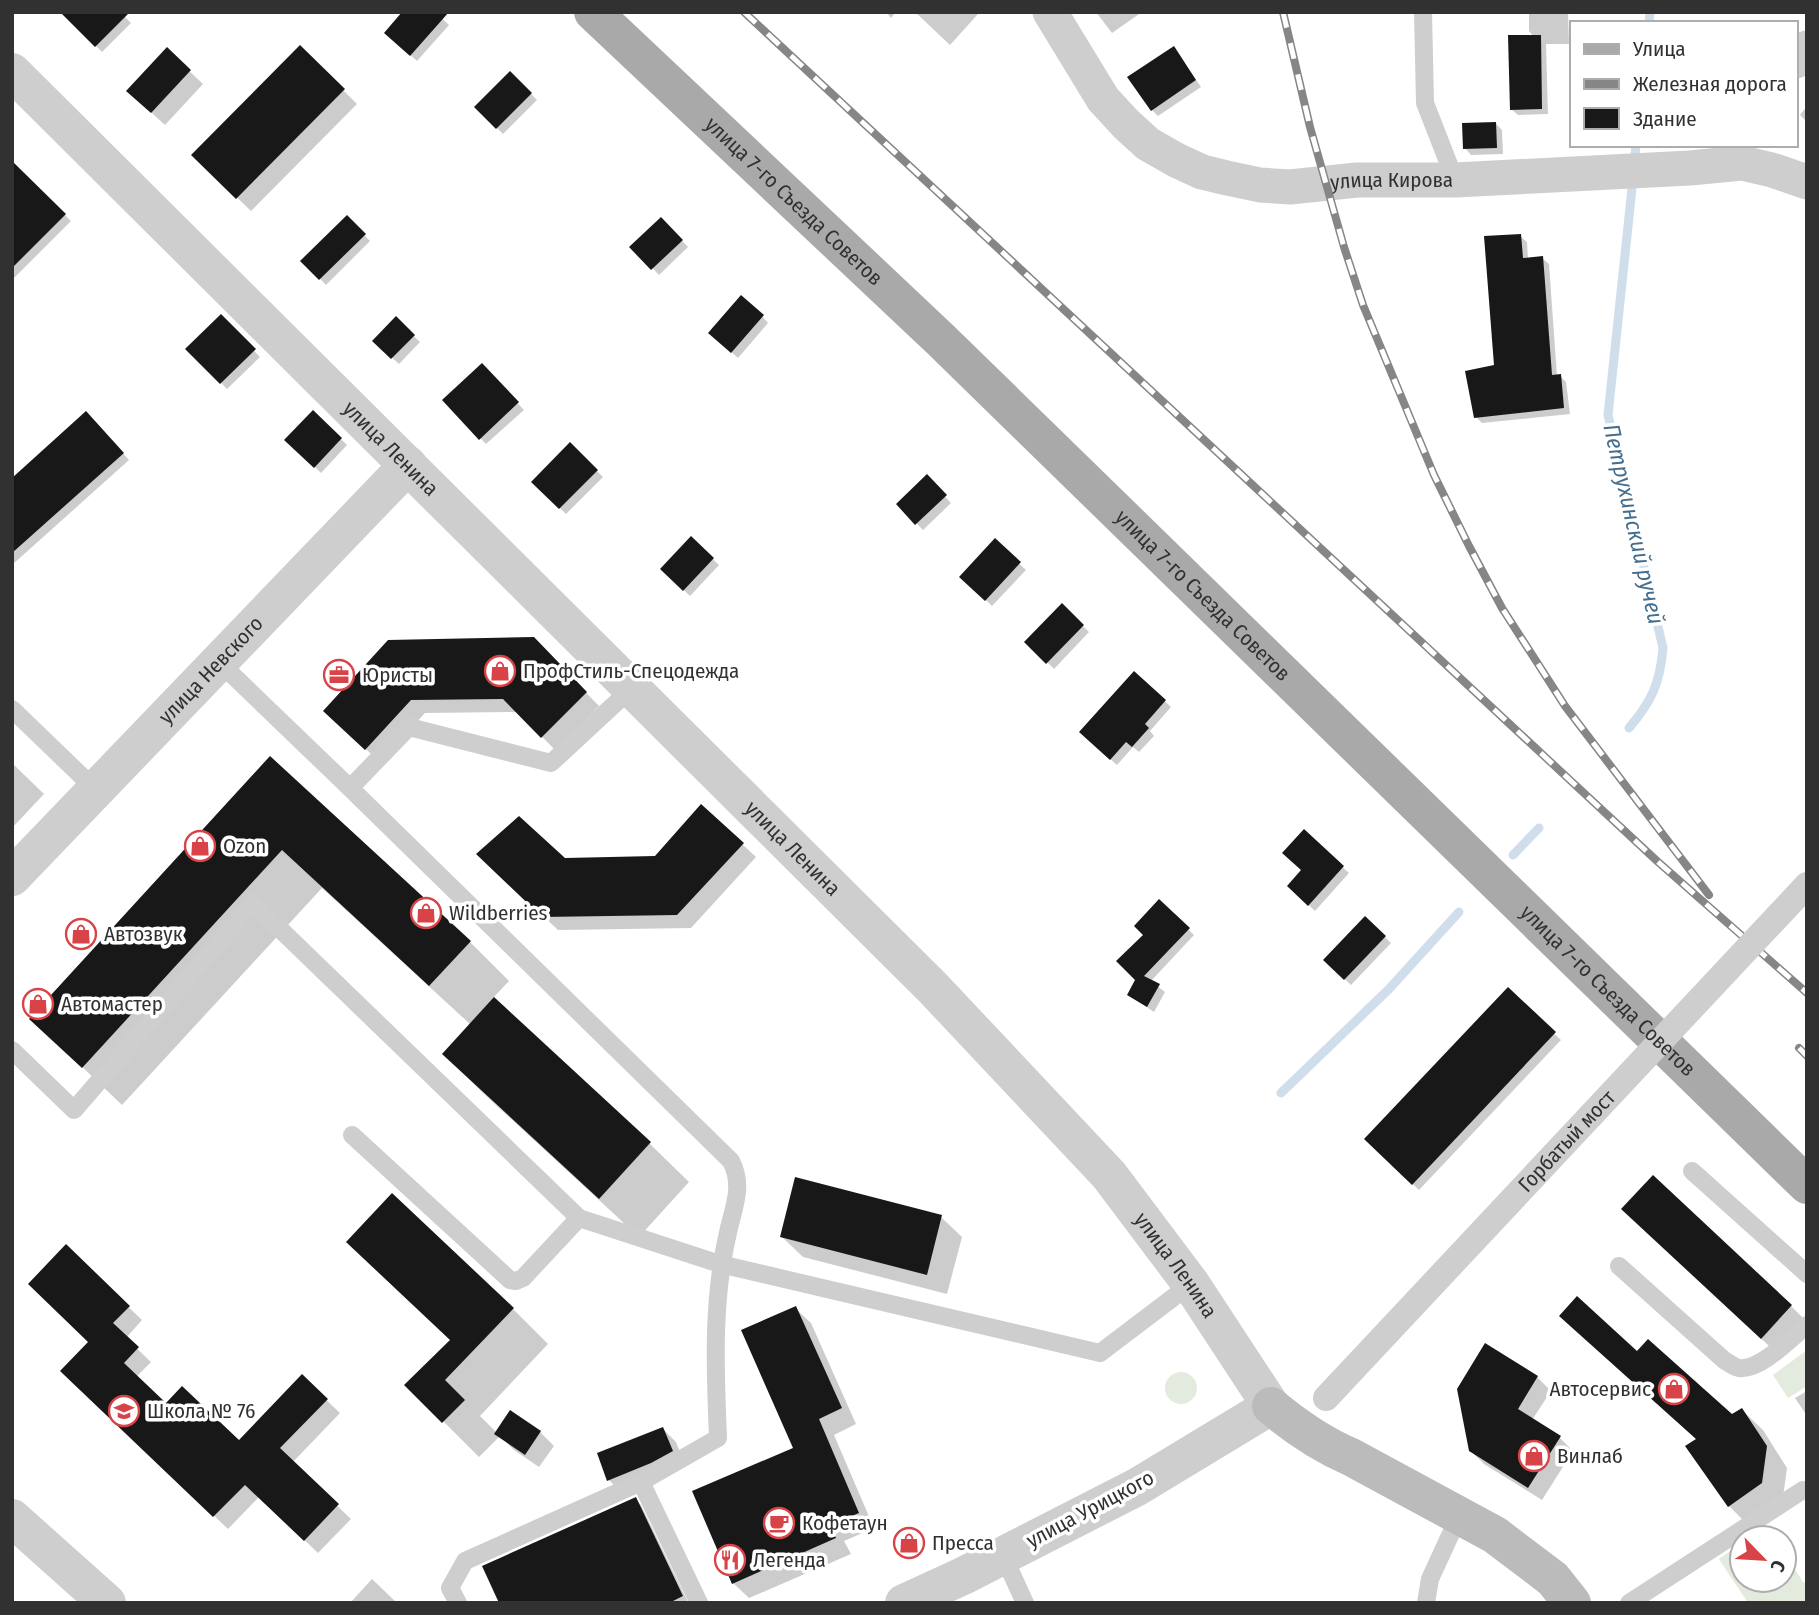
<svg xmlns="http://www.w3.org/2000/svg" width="1819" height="1615" font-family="'Fira Sans Condensed',sans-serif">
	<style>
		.green { fill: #e3eade }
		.shadow { fill: #0003 }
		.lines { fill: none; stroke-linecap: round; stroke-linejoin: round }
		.stream { stroke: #cfdeea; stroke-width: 9 }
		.building { fill: #181818 }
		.service { stroke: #cecece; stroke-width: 18 }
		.minor { stroke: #cecece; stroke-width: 35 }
		.tertiary { stroke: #cecece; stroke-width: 38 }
		.secondary { stroke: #bbb; stroke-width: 38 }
		.primary { stroke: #a9a9a9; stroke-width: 38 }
		.rail-casing { stroke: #868686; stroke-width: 8 }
		.rail { stroke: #fff; stroke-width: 5; stroke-dasharray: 16; stroke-linecap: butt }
		.pedestrian-bridge { stroke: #cecece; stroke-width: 26 }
		.labels { text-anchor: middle; stroke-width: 7; stroke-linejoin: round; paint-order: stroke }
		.street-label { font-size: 21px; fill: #313131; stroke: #fff }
		.poi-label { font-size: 21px; fill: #313131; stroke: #fff; text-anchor: start }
		.water-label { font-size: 23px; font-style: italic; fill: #446e8e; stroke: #fff }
	</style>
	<rect width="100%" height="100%" fill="#fff"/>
	<g class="green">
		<polygon points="1807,1350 1807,1386 1788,1398 1773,1375"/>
		<circle cx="1181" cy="1388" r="16"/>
		<polygon points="1742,1543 1742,1580 1784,1580 1784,1552 1803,1582 1807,1584 1807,1603 1748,1603 1719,1559"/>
	</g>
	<g class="shadow">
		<polygon points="120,12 131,23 102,52 71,21"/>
		<polygon points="435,12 449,25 417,61 393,39"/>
		<polygon points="886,12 896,12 891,18"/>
		<polygon points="915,12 977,12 978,14 950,45"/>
		<polygon points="1096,12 1142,12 1112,33"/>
		<polygon points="1529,12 1568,12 1569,44 1546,44 1548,114 1518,115 1511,109 1534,37 1529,31"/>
		<polygon points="300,47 357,104 251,211 193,155"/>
		<polygon points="1174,48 1201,87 1158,116 1152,110"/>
		<polygon points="167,50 203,84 165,125 142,104"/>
		<polygon points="510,73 537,100 503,134 476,107"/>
		<polygon points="1807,106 1807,122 1800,115"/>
		<polygon points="1496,124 1502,130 1503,154 1471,155 1465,148"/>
		<polygon points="12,164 71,221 12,280"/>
		<polygon points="347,218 370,241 326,285 303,261"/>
		<polygon points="661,219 688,247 659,275 632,247"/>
		<polygon points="1520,236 1527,242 1528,259 1542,258 1549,264 1557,376 1560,376 1566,382 1570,414 1482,423 1476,417 1496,366"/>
		<polygon points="762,316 768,323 738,358 717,339"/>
		<polygon points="221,317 260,357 227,389 188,349"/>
		<polygon points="396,319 420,342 399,364 374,341"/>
		<polygon points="482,365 524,410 486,444 445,400"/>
		<polygon points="313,412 347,445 321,473 287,440"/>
		<polygon points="93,420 129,460 12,565 12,481"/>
		<polygon points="570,445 603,477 566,514 533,482"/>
		<polygon points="927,477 951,503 923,530 898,504"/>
		<polygon points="691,539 719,565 690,596 662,569"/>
		<polygon points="995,541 1026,570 992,606 962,577"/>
		<polygon points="1062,606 1089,632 1054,669 1027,642"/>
		<polygon points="533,638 599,706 555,750 518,712 425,713 380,762 338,724"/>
		<polygon points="1134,673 1171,707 1150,731 1154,736 1139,752 1133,747 1117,765 1087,738"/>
		<polygon points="270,758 470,942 509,981 492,999 650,1144 689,1182 639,1237 483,1093 444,1054 471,1025 322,888 122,1105 31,1018"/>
		<polygon points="12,763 44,794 12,828"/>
		<polygon points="1304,832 1349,873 1315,911 1289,886 1303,871"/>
		<polygon points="742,844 756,857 691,928 558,930 492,868 564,860 656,858"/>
		<polygon points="1160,902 1194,935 1151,981 1165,992 1154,1012 1129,995 1137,980 1145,935"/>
		<polygon points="1365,918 1391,943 1351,985 1325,960"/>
		<polygon points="1508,990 1561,1040 1419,1190 1367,1139"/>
		<polygon points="941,1217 962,1237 947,1294 803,1257 782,1237"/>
		<polygon points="1644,1229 1791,1306 1807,1322 1782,1358"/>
		<polygon points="66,1247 142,1320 126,1338 151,1362 136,1377 166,1406 239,1443 302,1377 340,1413 292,1463 351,1519 318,1553 259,1497 228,1529 76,1385 91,1342"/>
		<polygon points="795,1308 811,1323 856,1424 834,1435 874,1528 844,1541 851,1554 749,1598 733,1583 795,1449"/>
		<polygon points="513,1309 548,1344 480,1416 500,1436 479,1457 407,1385"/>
		<polygon points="1486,1346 1537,1377 1551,1391 1532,1420 1560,1438 1573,1451 1542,1500 1484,1464 1470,1450"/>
		<polygon points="1637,1353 1732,1416 1742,1410 1763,1430 1787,1468 1782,1504 1749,1526 1729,1506 1697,1440"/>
		<polygon points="1807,1391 1807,1416 1795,1398"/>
		<polygon points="511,1412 540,1432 554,1446 539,1467 514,1450 500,1436"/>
		<polygon points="663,1429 676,1442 685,1465 622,1493 609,1480"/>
		<polygon points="635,1499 641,1505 688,1602 501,1603"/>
		<polygon points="372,1579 397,1603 350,1603"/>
	</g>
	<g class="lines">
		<g class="stream">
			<polyline points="1649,23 1650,12"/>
			<polyline points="1634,165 1636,145"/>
			<path d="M1629,728C1652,701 1660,683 1663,648L1608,415L1633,179"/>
			<polyline points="1513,855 1539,828"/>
			<polyline points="1281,1093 1389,989 1459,912"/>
		</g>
	</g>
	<g class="building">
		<polygon points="60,12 130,12 95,47"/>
		<polygon points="402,12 449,12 410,56 384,33"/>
		<polygon points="1508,35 1541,35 1542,109 1510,110"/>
		<polygon points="300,45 345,89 236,199 191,155"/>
		<polygon points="1174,46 1196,80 1151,111 1127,77"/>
		<polygon points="167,47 191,70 151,113 126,91"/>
		<polygon points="510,71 532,93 496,129 474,107"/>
		<polygon points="1496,122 1497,148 1463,149 1462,123"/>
		<polygon points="12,161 66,214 12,268"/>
		<polygon points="347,215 366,234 319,280 300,261"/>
		<polygon points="661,217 683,240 651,270 629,247"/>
		<polygon points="1521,234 1523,258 1543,256 1552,375 1561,374 1564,408 1474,418 1465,371 1494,365 1484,236"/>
		<polygon points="741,295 764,315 731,353 708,333"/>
		<polygon points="221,314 256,349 220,384 185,349"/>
		<polygon points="396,316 415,335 391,359 372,341"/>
		<polygon points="482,363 519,402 479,440 442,400"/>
		<polygon points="313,410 342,438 314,468 284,440"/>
		<polygon points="86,411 124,453 12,553 12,478"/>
		<polygon points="570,442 598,470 559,509 531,482"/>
		<polygon points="927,474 947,495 915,525 896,504"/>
		<polygon points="691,536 714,558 683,591 660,569"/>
		<polygon points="995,538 1021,562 985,601 959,577"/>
		<polygon points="1062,603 1084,625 1046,664 1024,642"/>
		<polygon points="534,637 587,692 541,738 503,699 411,700 365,750 323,711 388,640"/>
		<polygon points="1134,671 1166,700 1145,724 1149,728 1132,747 1126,742 1110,760 1079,732"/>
		<polygon points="270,756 471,941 429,986 282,850 82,1068 29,1019"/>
		<polygon points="701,804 744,843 677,915 542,917 476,854 519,816 565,858 655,856"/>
		<polygon points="1304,829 1344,866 1308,906 1287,886 1301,870 1282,853"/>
		<polygon points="1159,899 1190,928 1144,976 1160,984 1147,1007 1127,995 1135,980 1116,961 1143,935 1134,926"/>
		<polygon points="1365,916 1386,936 1344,980 1323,960"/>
		<polygon points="1508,987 1556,1032 1412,1185 1364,1139"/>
		<polygon points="494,997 651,1142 599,1199 442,1054"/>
		<polygon points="1653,1175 1792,1305 1761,1339 1621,1209"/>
		<polygon points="795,1177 942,1215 927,1275 780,1237"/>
		<polygon points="392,1193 514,1308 445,1380 465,1400 442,1423 404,1385 450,1340 346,1242"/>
		<polygon points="66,1244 130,1306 113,1323 139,1347 124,1363 166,1403 182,1386 239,1440 302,1374 328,1399 280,1448 339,1504 304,1541 245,1485 213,1517 60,1371 88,1342 28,1284"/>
		<polygon points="1577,1296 1637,1351 1648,1339 1732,1414 1742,1408 1767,1446 1762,1483 1728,1507 1685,1446 1696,1439 1559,1316"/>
		<polygon points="796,1306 842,1408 819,1419 859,1513 830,1525 836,1538 732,1584 692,1491 793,1448 741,1330"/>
		<polygon points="1485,1343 1538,1376 1518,1409 1561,1436 1528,1488 1469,1451 1457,1389"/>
		<polygon points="510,1410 541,1431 525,1455 494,1434"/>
		<polygon points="663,1427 673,1451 651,1463 607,1481 597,1453"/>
		<polygon points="636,1497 683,1596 669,1603 499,1603 482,1566"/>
	</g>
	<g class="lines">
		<g class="service">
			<polyline points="1423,12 1425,103 1455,180"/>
			<polyline points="218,661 350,788 409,727 551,763 632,688"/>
			<polyline points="12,709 96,790"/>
			<path d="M350,788L731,1161C743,1184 735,1204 729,1228C712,1298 715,1367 718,1438L641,1482L465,1561L450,1588L458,1603"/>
			<polyline points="12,1050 74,1110 253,903 579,1218 720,1264 1100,1353 1191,1284"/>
			<polyline points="352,1135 510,1280 516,1281 523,1278 579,1218"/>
			<polyline points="1692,1171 1807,1274"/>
			<path d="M1619,1266L1724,1360C1729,1363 1734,1367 1739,1368C1760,1371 1791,1338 1807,1325"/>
			<polyline points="641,1482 699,1603"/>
			<polyline points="1003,1555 1025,1603"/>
			<polyline points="1426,1603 1430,1579 1459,1516"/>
			<polyline points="1629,1603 1803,1490"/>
		</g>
		<g class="minor">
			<path id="s1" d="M1050,12L1103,99L1126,124L1148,144L1176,160L1202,172L1227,178L1260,185L1290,187L1357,180H1455L1690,168L1742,163L1772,170L1807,182"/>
			<polyline points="1796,61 1807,48"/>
		</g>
		<g class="tertiary">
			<path id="s2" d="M12,72L933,988L1109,1175L1191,1284L1271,1406L1137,1487L963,1576L904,1603"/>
			<path id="s3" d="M12,877L408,465"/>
			<polyline points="12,1518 107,1603"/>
		</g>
		<path class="secondary" d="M1271,1406C1296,1427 1321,1444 1351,1457L1495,1535L1553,1579L1572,1603"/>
		<path class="primary" id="s4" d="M593,12L941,340L1807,1185"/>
		<g class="rail-casing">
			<g id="rail">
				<polyline points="744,12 1657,861 1807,993"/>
				<polyline points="1283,12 1310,127 1344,247 1363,305 1434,475 1469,546 1502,608 1565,706 1709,895"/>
				<polyline points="1799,1048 1807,1056"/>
			</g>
		</g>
		<use href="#rail" class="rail"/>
		<path class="pedestrian-bridge" id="s5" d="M1326,1398L1807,885"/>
	</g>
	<defs>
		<g id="shop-ring" transform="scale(1.575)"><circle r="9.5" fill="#fff" stroke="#d84347" stroke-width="1.5"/><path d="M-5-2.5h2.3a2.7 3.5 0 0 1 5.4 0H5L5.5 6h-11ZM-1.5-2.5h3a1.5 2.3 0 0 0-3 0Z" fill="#d84347"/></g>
		<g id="office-ring" transform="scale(1.575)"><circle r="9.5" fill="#fff" stroke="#d84347" stroke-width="1.5"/><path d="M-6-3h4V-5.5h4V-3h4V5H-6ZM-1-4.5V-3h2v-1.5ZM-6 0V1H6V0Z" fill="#d84347"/></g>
		<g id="school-ring" transform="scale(1.575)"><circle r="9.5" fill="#fff" stroke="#d84347" stroke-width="1.5"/><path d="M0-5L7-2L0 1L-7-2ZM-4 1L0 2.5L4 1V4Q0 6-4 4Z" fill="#d84347"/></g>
		<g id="cafe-ring" transform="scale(1.575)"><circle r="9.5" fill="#fff" stroke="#d84347" stroke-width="1.5"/><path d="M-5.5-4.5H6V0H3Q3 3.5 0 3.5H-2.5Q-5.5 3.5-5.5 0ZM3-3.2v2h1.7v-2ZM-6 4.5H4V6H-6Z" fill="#d84347"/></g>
		<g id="restaurant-ring" transform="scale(1.575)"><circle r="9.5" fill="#fff" stroke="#d84347" stroke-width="1.5"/><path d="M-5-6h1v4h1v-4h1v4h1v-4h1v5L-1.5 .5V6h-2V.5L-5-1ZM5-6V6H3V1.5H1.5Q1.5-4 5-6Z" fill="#d84347"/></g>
	</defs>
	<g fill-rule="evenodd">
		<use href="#shop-ring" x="500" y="671"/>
		<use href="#office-ring" x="339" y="675"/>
		<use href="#shop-ring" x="200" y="846"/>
		<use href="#shop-ring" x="426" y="913"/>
		<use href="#shop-ring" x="81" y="934"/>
		<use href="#shop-ring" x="38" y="1004"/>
		<use href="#shop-ring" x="1674" y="1389"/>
		<use href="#school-ring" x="124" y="1411"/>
		<use href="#shop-ring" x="1534" y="1456"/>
		<use href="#cafe-ring" x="779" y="1523"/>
		<use href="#shop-ring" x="909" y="1543"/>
		<use href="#restaurant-ring" x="730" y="1560"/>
	</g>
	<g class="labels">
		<g class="street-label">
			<text dy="7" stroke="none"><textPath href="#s1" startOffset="418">улица Кирова</textPath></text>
			<text dy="7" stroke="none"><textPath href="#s4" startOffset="276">улица 7-го Съезда Советов</textPath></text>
			<text dy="7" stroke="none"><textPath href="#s2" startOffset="534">улица Ленина</textPath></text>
			<text dy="7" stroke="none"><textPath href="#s4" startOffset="844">улица 7-го Съезда Советов</textPath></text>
			<text dy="7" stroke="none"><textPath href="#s3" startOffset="287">улица Невского</textPath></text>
			<text dy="7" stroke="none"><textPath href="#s2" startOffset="1101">улица Ленина</textPath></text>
			<text dy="7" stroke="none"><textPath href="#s4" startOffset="1410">улица 7-го Съезда Советов</textPath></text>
			<text dy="7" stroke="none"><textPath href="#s5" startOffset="352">Горбатый мост</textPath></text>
			<text dy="7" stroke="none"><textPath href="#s2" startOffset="1668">улица Ленина</textPath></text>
			<text transform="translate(1090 1509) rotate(-28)" y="7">улица Урицкого</text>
		</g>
		<g class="poi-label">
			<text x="523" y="678">ПрофСтиль-Спецодежда</text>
			<text x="362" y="682">Юристы</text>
			<text x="223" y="853">Ozon</text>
			<text x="449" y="920">Wildberries</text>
			<text x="104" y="941">Автозвук</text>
			<text x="61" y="1011">Автомастер</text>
			<text x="1651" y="1396" text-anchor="end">Автоcервис</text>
			<text x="147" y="1418">Школа № 76</text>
			<text x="1557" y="1463">Винлаб</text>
			<text x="802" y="1530">Кофетаун</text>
			<text x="932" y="1550">Пресса</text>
			<text x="753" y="1567">Легенда</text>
		</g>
		<g class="water-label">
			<text transform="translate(1634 524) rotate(77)" y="8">Петрухинский ручей</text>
		</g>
	</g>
	<rect width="1819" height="1615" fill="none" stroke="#313131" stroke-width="28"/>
	<rect x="1570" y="21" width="228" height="126" fill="#ffffff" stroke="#adadad" stroke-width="2"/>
	<rect x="1584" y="44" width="35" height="10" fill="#a9a9a9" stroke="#adadad" stroke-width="2"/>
	<text x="1633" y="56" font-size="21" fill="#313131">Улица</text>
	<rect x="1584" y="79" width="35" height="10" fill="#868686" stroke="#adadad" stroke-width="2"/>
	<text x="1633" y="91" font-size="21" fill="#313131">Железная дорога</text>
	<rect x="1584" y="108" width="35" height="21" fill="#181818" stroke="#adadad" stroke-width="2"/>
	<text x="1633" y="126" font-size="21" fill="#313131">Здание</text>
	<g transform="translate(1763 1559) rotate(115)"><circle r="33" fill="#ffffff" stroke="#adadad" stroke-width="2"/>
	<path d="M0-5L12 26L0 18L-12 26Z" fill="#d84347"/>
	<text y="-10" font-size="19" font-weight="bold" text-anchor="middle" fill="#313131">С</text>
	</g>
</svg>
